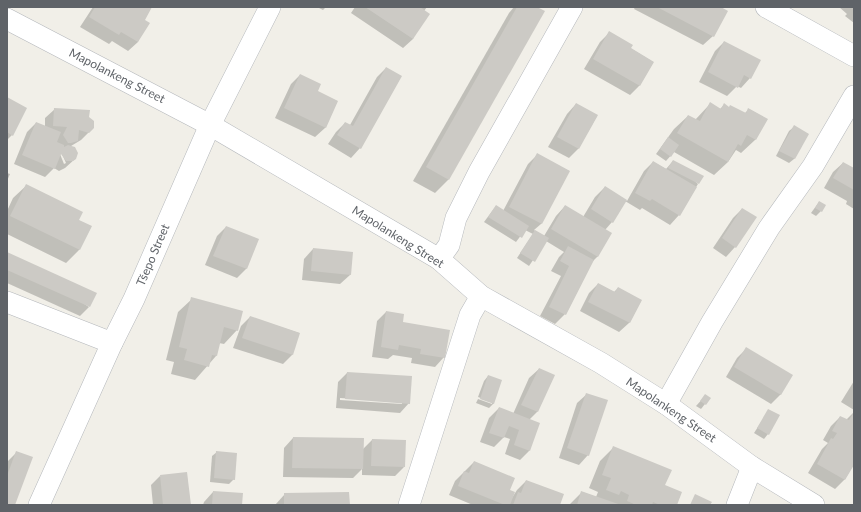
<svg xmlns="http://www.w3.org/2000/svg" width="861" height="512" font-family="Lato,sans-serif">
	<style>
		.shadow { fill: #0003; fill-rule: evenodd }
		.building { fill: #cccac5 }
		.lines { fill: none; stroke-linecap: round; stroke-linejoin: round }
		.street-casing { stroke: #b5b8bc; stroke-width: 22 }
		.street { stroke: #fff; stroke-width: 21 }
		.labels { text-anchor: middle; stroke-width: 3; stroke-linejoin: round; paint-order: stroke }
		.street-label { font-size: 12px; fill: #5f6368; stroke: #fff }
	</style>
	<rect width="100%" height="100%" fill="#f1efe8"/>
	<g class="shadow">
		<polygon points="93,7 151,7 143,20 138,42 128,51 112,41 109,44 80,27"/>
		<polygon points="317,7 326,7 323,10"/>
		<polygon points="355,7 427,7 424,11 413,39 403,48 351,13"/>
		<polygon points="514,7 535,7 543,11 448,180 435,193 413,181 509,13"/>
		<polygon points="635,7 718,7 713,36 703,45 634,9"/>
		<polygon points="839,7 854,7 854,23 845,16 847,14"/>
		<polygon points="609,33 630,48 653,62 639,86 630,95 584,69 600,42"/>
		<polygon points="724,42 750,78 741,88 737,86 727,96 699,82 715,51"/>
		<polygon points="386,68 360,148 351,158 328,144 336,132 345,123 350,125 377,77"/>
		<polygon points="300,75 317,92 337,101 325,128 315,137 275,118 291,84"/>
		<polygon points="7,98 12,135 7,140"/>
		<polygon points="576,104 597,116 578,149 569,158 548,147 567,114"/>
		<polygon points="710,104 720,109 724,105 744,114 749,109 766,119 755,140 741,153 736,150 728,162 714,175 674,152 666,161 656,154 674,129 688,116 695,120"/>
		<path d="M55,109L88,118L91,130L81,140L71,146L75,159L65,168L59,171L54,168L45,177L14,164L27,132L36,123L45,127V118ZM60,154H62L66,163L64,164Z"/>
		<polygon points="794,127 808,134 794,159 789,163 776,156 789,131"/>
		<polygon points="537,155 569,171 541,224 534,230 544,236 556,216 565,206 583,217 595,197 605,187 627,201 644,171 653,162 666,169 673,161 698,184 679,215 670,225 642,208 640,210 625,201 612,222 605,230 598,256 591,263 565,314 555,324 540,316 561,276 551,271 559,257 564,252 546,241 529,266 517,258 533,234 525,230 516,242 484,222 496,206 503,211 528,164"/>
		<polygon points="843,163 854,169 854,209 846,204 847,201 824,188 833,172"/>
		<polygon points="7,173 10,174 7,181"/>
		<polygon points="27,185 78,220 91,227 79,250 66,263 7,234 7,211 13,198"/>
		<polygon points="819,202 821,211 816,216 811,213"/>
		<polygon points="742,209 735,247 726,257 713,248 733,218"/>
		<polygon points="226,227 258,240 246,269 237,278 205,265 217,236"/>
		<polygon points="313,249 352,253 350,275 340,284 302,280 304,259"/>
		<polygon points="7,253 89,307 80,316 7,283"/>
		<polygon points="598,284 614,292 618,288 641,301 629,323 619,332 580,311 589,293"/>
		<polygon points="192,299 237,330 224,344 219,343 216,356 195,380 171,374 174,362 166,360 178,312"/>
		<polygon points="386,312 401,323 444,357 435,367 411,363 412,358 393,355 388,359 372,357 377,321"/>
		<polygon points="250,317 299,333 292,355 283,364 233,348 241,326"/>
		<polygon points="746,349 781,394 771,404 726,377 737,358"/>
		<polygon points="539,369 553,376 537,412 529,420 529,451 520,460 505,454 510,439 504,437 494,447 480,442 489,418 499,408 513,414 529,378"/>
		<path d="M347,373L409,403L400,413L336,408L338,382ZM340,398L402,402V404L340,400Z"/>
		<polygon points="488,376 494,403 489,408 476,403 478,399 492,404 492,402 478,397 484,381"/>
		<polygon points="854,381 854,410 841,402"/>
		<polygon points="587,394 588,455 579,465 559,458 577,403"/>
		<polygon points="705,396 709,399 701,409 696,406"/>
		<polygon points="769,410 768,434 764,439 754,433"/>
		<polygon points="854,412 854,463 845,479 835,489 808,473 822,449 828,443 823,440 831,426 840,417 846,420"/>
		<polygon points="293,438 363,439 363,449 372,440 404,467 395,476 362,475 362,469 353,478 283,477 284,448"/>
		<polygon points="614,447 664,486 676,505 569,505 582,492 596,497 598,492 589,488 600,461"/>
		<polygon points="17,452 14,505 7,505 7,462"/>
		<polygon points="217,452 234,479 229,484 210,482 212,456"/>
		<polygon points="474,462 509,490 510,501 517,490 526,481 559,505 473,505 449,495 455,481"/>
		<polygon points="160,476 190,505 153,505 151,485"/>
		<polygon points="213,492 241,505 203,505 204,502"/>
		<polygon points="285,494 349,505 275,505"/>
	</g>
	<g class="building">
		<polygon points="95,7 117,8 152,7 145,20 150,23 138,42 121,32 119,35 89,17"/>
		<polygon points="365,7 420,7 430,14 413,39"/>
		<polygon points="517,7 537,7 545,11 449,180 426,167"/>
		<polygon points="657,7 721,7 728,11 714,37"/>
		<polygon points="609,31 633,45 631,48 654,62 640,86 593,59"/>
		<polygon points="724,41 761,60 751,79 744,75 738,88 708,72"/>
		<polygon points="386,67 402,76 361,149 337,135 345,122 353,126"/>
		<polygon points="300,74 321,84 318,91 338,101 326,128 284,108"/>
		<polygon points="7,97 27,108 13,136 7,132"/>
		<polygon points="710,102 721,109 724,103 729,107 730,105 746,113 748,108 768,119 756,140 747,135 741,146 738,144 728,162 677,133 688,115 700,121"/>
		<polygon points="576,103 598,115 579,149 557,137"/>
		<polygon points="54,108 90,110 89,117 94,121 94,128 89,133 79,130 78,141 71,143 68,143 63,135 67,127 53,126"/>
		<polygon points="36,122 61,132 57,142 64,145 64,147 68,145 75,147 78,153 76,159 73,161 66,161 61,154 55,169 22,155"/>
		<polygon points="794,125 809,134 795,159 779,151"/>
		<polygon points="668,137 679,145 671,157 660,149"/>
		<polygon points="537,153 570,171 542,224 509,207"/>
		<polygon points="673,160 704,176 699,184 668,168"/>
		<polygon points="653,161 697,187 680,216 652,199 650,201 635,193"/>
		<polygon points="843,162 854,168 854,190 833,178"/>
		<polygon points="26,184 83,212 79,220 92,226 80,250 10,216"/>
		<polygon points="605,186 627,200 613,223 591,209"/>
		<polygon points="819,201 826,205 822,212 815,208"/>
		<polygon points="496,205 529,226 522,238 488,217"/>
		<polygon points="565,205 612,233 598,257 551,229"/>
		<polygon points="742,208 757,217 736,248 722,238"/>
		<polygon points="226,226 259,239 247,269 213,256"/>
		<polygon points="535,230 549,238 535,262 520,253"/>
		<polygon points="568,246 594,260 566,315 549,307 569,266 560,261"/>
		<polygon points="313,248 353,252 351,275 311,271"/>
		<polygon points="7,252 97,293 90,307 7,270"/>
		<polygon points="598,283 615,292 618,287 642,300 630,323 588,302"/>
		<polygon points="191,297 243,311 238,331 224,327 217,356 212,355 209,367 184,360 187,349 179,347"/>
		<polygon points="386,311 404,314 403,322 450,330 445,358 420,354 421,349 399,345 398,350 381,347"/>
		<polygon points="250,316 300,333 293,355 242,338"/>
		<polygon points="746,347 793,375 781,395 734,367"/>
		<polygon points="539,368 555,375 538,412 521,405"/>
		<polygon points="347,372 412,376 410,404 345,399"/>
		<polygon points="488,375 502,380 494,404 480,399"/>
		<polygon points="586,393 608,400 589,456 567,448"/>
		<polygon points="705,394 711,398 706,405 700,401"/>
		<polygon points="499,407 540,423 530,451 514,445 519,430 509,426 504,438 489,433"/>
		<polygon points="768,409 780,415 769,435 757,428"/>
		<polygon points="854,412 854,465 845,480 817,464 831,438 833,439 837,433 832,431 840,416 849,420"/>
		<polygon points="293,437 364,438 363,469 292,468"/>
		<polygon points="372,439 406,440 405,467 371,466"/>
		<polygon points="613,446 672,470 665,485 682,492 677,505 660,505 653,502 652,505 636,505 627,501 629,495 621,491 619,495 606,490 611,478 602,475"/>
		<polygon points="16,451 33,457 15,505 7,505 7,476"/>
		<polygon points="216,451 237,453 235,480 214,478"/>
		<polygon points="474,461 515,478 510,490 515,492 510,505 505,505 458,486 464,471 469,473"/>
		<polygon points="187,472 191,505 163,505 160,475"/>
		<polygon points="526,480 564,494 560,505 513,505 518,492 521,493"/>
		<polygon points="213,491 243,493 242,505 212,505"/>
		<polygon points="581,491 621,505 577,505"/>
		<polygon points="349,492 350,505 284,505 284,493"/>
		<polygon points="695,494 712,502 710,505 690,505"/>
	</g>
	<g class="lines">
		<g class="street-casing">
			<g id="street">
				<polyline points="766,7 854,56"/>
				<polyline points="7,19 210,125 439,259 481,296 601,363 666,404 752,467 814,505"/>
				<polyline points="439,259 449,245 456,218 479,172 572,7"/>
				<polyline points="7,302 112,343"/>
				<polyline points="666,404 712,322 769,228 813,166 854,96"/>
				<polyline points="39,505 112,343 134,299 210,125 270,7"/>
				<polyline points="409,505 470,315 481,296"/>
				<polyline points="737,505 752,467"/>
			</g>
		</g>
		<use href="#street" class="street"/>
	</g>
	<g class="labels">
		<g class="street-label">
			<text transform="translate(117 76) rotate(27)" y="4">Mapolankeng Street</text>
			<text transform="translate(398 237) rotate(32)" y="4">Mapolankeng Street</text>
			<text transform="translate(153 255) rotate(-67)" y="4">Tšepo Street</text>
			<text transform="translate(671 410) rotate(34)" y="4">Mapolankeng Street</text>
		</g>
	</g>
	<rect width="861" height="512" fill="none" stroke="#5f6368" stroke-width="16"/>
</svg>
